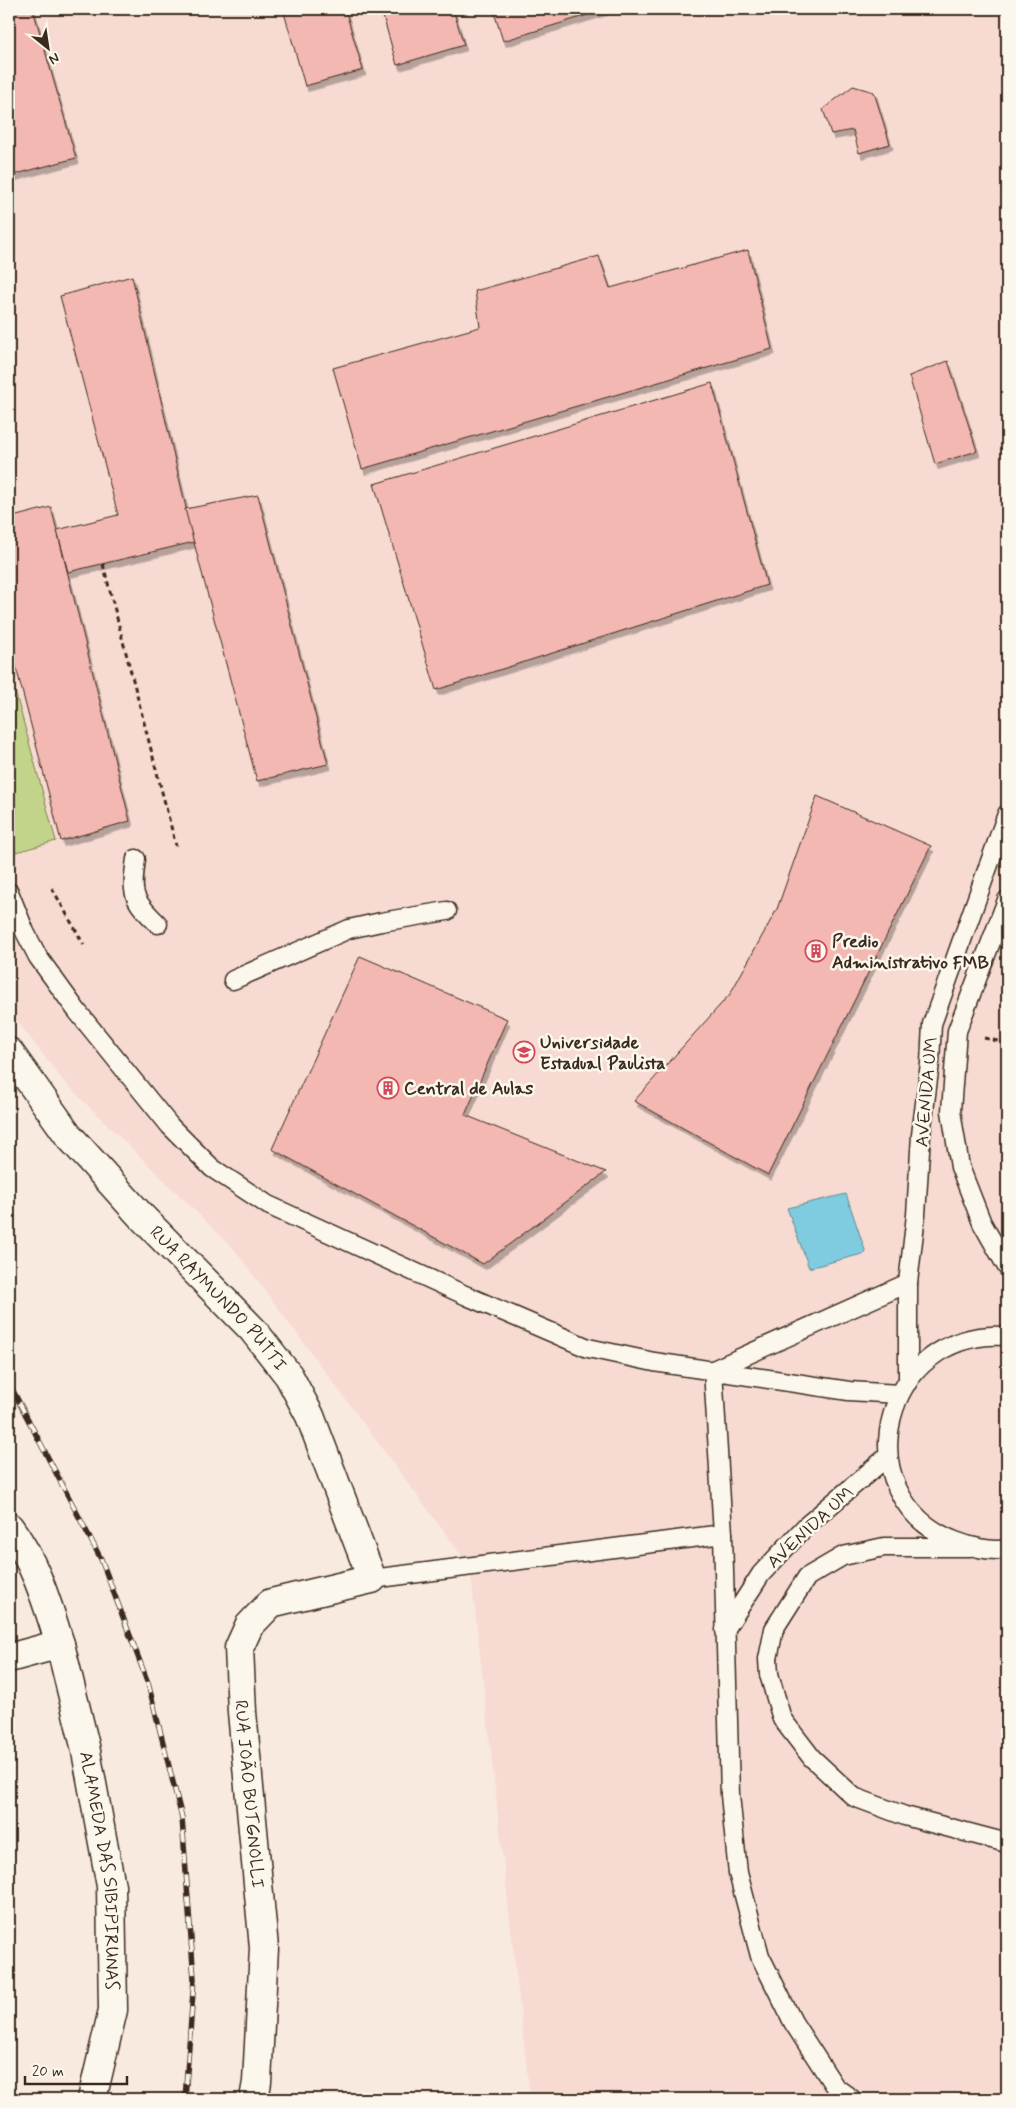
<svg xmlns="http://www.w3.org/2000/svg" width="1016" height="2108" font-family="Mynerve,sans-serif">
	<style>
		.built { fill: #f7dbd2 }
		.green { fill: #c2d489; stroke: #7e7f54 }
		.water { fill: #7fcbdf; stroke: #648b92 }
		.building { fill: #f3b8b1; stroke: #3b2a1e; filter: url(#shadow) }
		.lines { fill: none; stroke-linecap: round; stroke-linejoin: round }
		.lane-casing { stroke: #3b2a1e; stroke-width: 21 }
		.street-casing { stroke: #3b2a1e; stroke-width: 31 }
		.secondary-casing { stroke: #3b2a1e; stroke-width: 31 }
		.path { stroke: #3b2a1e; stroke-width: 3; stroke-dasharray: 5 4; stroke-linecap: butt }
		.lane { stroke: #fbf7ec; stroke-width: 18 }
		.street { stroke: #fbf7ec; stroke-width: 28 }
		.secondary { stroke: #fbf7ec; stroke-width: 28 }
		.rail-casing { stroke: #3b2a1e; stroke-width: 5.5 }
		.rail { stroke: #fbf7ec; stroke-width: 4; stroke-dasharray: 11; stroke-linecap: butt }
		.labels { text-anchor: middle; stroke-width: 5; stroke-linejoin: round; paint-order: stroke }
		.poi-label { font-size: 18px; font-weight: bold; fill: #3b2a1e; stroke: #fbf7ec; text-anchor: start }
		.street-label { font-size: 18px; fill: #3b2a1e; stroke: #fbf7ec }
	</style>
	<defs>
		<filter id="shadow"><feDropShadow dx="3" dy="5.5" stdDeviation="0" flood-color="#0004"/></filter>
	</defs>
	<rect width="100%" height="100%" fill="#f9eae0"/>
	<filter id="ink" filterUnits="userSpaceOnUse"><feTurbulence type="fractalNoise" baseFrequency=".02" numOctaves="2"/><feDisplacementMap in="SourceGraphic" scale="10" xChannelSelector="R" yChannelSelector="G"/><feConvolveMatrix kernelMatrix="1 2 1 2 8 2 1 2 1" color-interpolation-filters="sRGB"/></filter>
	<g filter="url(#ink)">
		<polygon class="built" points="9,9 1007,9 1007,2099 530,2099 470,1567 234,1249 65,1083 17,1021 9,1002"/>
		<polygon class="green" points="9,669 56,841 9,854"/>
		<polygon class="water" points="846,1194 866,1253 809,1268 787,1208"/>
		<g class="building">
			<polygon points="9,9 33,9 76,158 9,176"/>
			<polygon points="283,9 345,9 363,70 305,86"/>
			<polygon points="381,9 453,9 464,45 397,65"/>
			<polygon points="493,9 607,9 503,41"/>
			<polygon points="853,86 874,92 890,144 859,153 853,130 831,134 823,109"/>
			<polygon points="748,250 772,349 362,469 333,368 480,327 475,291 599,256 610,288"/>
			<polygon points="132,276 194,542 68,572 57,530 118,515 60,296"/>
			<polygon points="948,361 977,451 935,464 909,376"/>
			<polygon points="712,383 767,585 436,690 374,484"/>
			<polygon points="258,495 328,764 257,781 185,509"/>
			<polygon points="51,507 130,821 61,841 9,640 9,518"/>
			<polygon points="817,796 931,846 768,1175 634,1101 730,994 777,909"/>
			<polygon points="360,956 507,1019 465,1115 606,1172 483,1264 272,1149"/>
		</g>
		<g class="lines">
			<g class="lane-casing">
				<g id="lane">
					<path d="M136,859C131,895 132,899 158,924"/>
					<polyline points="9,892 25,932 38,957 77,1011 170,1126 212,1168 268,1205 467,1296 588,1348 654,1362 849,1391 899,1394"/>
					<polyline points="1007,900 957,1031 951,1111 960,1167 982,1223 1007,1267"/>
					<polyline points="233,980 349,929 381,922 447,911"/>
					<path d="M1007,1336C881,1327 842,1497 955,1541C970,1547 991,1552 1007,1549"/>
					<polyline points="713,1370 723,1534 730,1795 738,1873 760,1956 793,2022 835,2087 852,2099"/>
					<polyline points="713,1370 908,1283"/>
					<polyline points="908,1382 908,1283 916,1215 921,1135 930,1063 932,1024 1007,814"/>
					<polyline points="970,1547 884,1547 843,1556 807,1577 774,1629 768,1659 769,1674 782,1719 812,1758 854,1797 905,1816 1007,1843"/>
					<polyline points="372,1579 723,1534"/>
					<polyline points="725,1630 761,1574 806,1526 888,1456"/>
				</g>
			</g>
			<g class="street-casing">
				<g id="street">
					<path id="s1" d="M60,1644L85,1746L111,1886L113,2010L92,2099"/>
				</g>
			</g>
			<g class="secondary-casing">
				<g id="secondary">
					<path id="s2" d="M9,1052L69,1136L140,1215L253,1330L289,1376L310,1416L372,1579L271,1603L249,1626L239,1648L242,1712L264,1948L257,2082L254,2099"/>
					<path d="M9,1527C35,1561 47,1603 60,1644L9,1658"/>
				</g>
			</g>
			<g class="path">
				<polyline points="103,564 176,846"/>
				<polyline points="52,888 84,945"/>
				<polyline points="984,1038 1007,1043"/>
			</g>
			<use href="#lane" class="lane"/>
			<use href="#street" class="street"/>
			<use href="#secondary" class="secondary"/>
			<g class="rail-casing">
				<polyline id="rail" points="9,1383 101,1559 148,1683 182,1818 194,1979 185,2099"/>
			</g>
			<use href="#rail" class="rail"/>
		</g>
	</g>
	<defs>
		<g id="building-ring" transform="scale(1.125)"><circle r="9.5" fill="#fbf7ec" stroke="#d1495b" stroke-width="1.5"/><path d="M-4-6H4V6H1V3H-1V6H-4ZM-2.5-4.3h1.7v1.8h-1.7ZM.8-4.3h1.7v1.8H.8ZM-2.5-1h1.7V.8h-1.7ZM.8-1h1.7V.8H.8Z" fill="#d1495b"/></g>
		<g id="university-ring" transform="scale(1.125)"><circle r="9.5" fill="#fbf7ec" stroke="#d1495b" stroke-width="1.5"/><path d="M0-5L7-2L0 1L-7-2ZM-4 1L0 2.5L4 1V4Q0 6-4 4Z" fill="#d1495b"/></g>
	</defs>
	<g fill-rule="evenodd">
		<use href="#building-ring" x="816" y="951"/>
		<use href="#university-ring" x="524" y="1052"/>
		<use href="#building-ring" x="388" y="1088"/>
	</g>
	<g class="labels">
		<g class="poi-label">
			<text x="832" y="947">Predio<tspan x="832" dy="21">Administrativo FMB</tspan></text>
			<text x="540" y="1048">Universidade<tspan x="540" dy="21">Estadual Paulista</tspan></text>
			<text x="404" y="1094">Central de Aulas</text>
		</g>
		<g class="street-label">
			<text transform="translate(926 1092) rotate(-85)" y="6">AVENIDA UM</text>
			<text dy="6" stroke="none"><textPath href="#s2" startOffset="324">RUA RAYMUNDO PUTTI</textPath></text>
			<text transform="translate(810 1527) rotate(-43)" y="6">AVENIDA UM</text>
			<text dy="6" stroke="none"><textPath href="#s2" startOffset="955">RUA JOÃO BUTGNOLLI</textPath></text>
			<text dy="6" stroke="none"><textPath href="#s1" startOffset="231">ALAMEDA DAS SIBIPIRUNAS</textPath></text>
		</g>
	</g>
	<rect width="1016" height="2108" fill="none" stroke="#fbf7ec" stroke-width="30"/>
	<rect x="15" y="15" width="986" height="2078" fill="none" stroke="#3b2a1e" stroke-width="2" filter="url(#ink)"/>
	<g transform="translate(48 48) rotate(150)" stroke="#fbf7ec" stroke-width="4" paint-order="stroke">
	<path d="M0-4L9 19L0 12L-9 19Z" fill="#3b2a1e"/>
	<text y="-8" font-size="14" font-weight="bold" text-anchor="middle" fill="#3b2a1e">N</text>
	</g>
	<path d="M25 2076v8h102v-8" fill="none" stroke="#3b2a1e" stroke-width="2.5"/>
	<text x="32" y="2076" font-size="15" fill="#3b2a1e" stroke="#fbf7ec" stroke-width="4" paint-order="stroke">20 m</text>
</svg>
